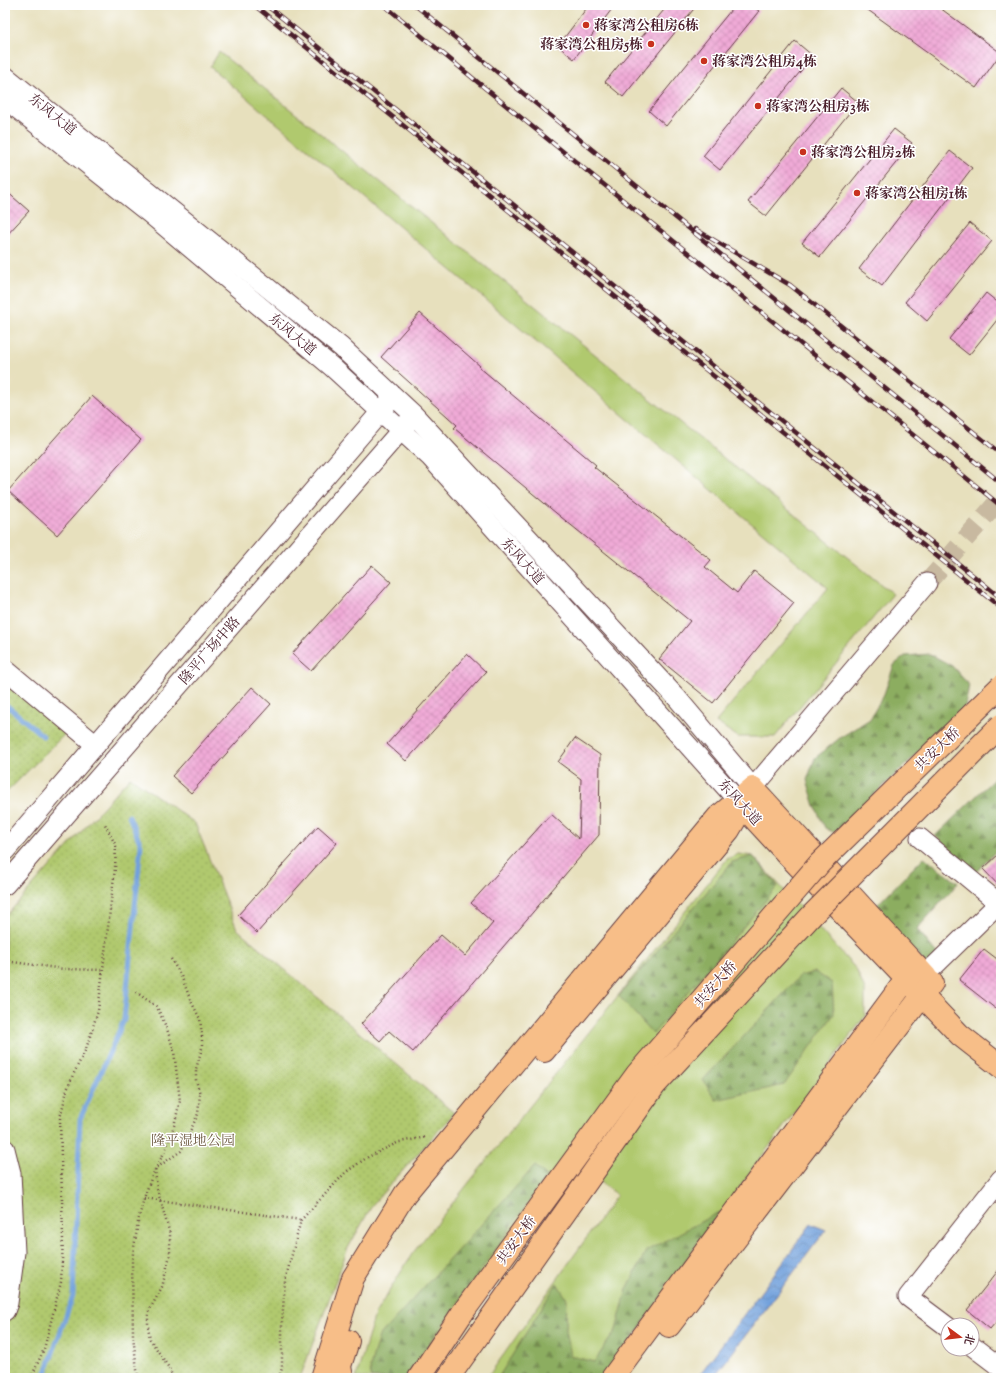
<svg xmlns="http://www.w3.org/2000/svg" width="1006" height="1383" font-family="'Sorts Mill Goudy','Noto Serif SC',serif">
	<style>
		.grass { fill: #b0c96e; stroke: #7d744c }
		.forest { fill: url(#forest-firs); stroke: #6b6646 }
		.park { fill: url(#park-dots); stroke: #7d744c }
		.water { fill: url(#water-waves); stroke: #5e6084 }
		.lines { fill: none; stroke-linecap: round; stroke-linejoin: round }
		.stream { stroke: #72a1dc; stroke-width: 5 }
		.building { fill: url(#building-cross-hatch) }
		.minor-tunnel { stroke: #c8b9a0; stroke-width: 19; stroke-dasharray: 19 10; stroke-linecap: butt }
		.minor-casing { stroke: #623c41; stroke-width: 21 }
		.major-casing { stroke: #623c41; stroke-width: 24 }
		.path { stroke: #623c41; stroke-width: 2.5; stroke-dasharray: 1 3; stroke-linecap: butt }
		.minor { stroke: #fff; stroke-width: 19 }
		.major { stroke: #f7be88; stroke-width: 22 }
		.rail-casing { stroke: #4a1f2b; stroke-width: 4.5 }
		.rail { stroke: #fff; stroke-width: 3; stroke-dasharray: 9; stroke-linecap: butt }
		.major-bridge-casing { stroke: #623c41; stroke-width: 24; stroke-linecap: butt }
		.major-bridge { stroke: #f7be88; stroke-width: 22 }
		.poi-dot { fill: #c8321e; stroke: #fff; stroke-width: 1.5 }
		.labels { text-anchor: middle; stroke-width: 3; stroke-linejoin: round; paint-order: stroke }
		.poi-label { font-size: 14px; font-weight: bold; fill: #4a1f2b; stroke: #fff; text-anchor: start }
		.street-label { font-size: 14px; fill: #4a1f2b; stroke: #fff }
		.park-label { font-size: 14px; fill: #6e5a42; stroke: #fff }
	</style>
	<defs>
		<pattern id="forest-firs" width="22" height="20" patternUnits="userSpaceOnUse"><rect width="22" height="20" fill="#8cad61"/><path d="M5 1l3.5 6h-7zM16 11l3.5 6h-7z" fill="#748c50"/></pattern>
		<pattern id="park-dots" width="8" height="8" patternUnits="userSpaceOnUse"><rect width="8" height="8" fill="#b0c96e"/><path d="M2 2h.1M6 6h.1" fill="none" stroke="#99ac5f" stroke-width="1.8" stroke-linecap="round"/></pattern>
		<pattern id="water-waves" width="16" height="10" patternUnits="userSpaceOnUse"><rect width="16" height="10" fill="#72a1dc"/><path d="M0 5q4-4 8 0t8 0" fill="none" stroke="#6083b3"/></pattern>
		<pattern id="building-cross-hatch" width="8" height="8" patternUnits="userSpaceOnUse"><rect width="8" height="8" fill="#f0aad7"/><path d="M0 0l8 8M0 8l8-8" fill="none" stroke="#cf92b9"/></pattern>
	</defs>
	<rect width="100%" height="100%" fill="#fff"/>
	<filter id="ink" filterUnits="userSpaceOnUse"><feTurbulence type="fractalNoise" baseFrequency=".025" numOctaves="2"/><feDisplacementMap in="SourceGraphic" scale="8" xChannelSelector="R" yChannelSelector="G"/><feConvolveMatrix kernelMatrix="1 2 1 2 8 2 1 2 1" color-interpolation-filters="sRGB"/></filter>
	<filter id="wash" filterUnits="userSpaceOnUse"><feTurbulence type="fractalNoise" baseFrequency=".012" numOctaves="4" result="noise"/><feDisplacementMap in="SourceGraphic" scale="16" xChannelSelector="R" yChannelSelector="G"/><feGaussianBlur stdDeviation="0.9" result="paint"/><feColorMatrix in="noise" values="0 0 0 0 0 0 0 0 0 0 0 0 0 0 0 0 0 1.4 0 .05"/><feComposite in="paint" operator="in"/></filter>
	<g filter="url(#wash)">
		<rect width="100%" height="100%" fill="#e7e0bd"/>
		<g class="grass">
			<polygon points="219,52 893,594 775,737 738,737 716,722 828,588 210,67"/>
			<polygon points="738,854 753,856 856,969 865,990 865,1016 751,1171 605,1378 487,1378 617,1195 566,1156 412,1378 356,1378 375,1314 412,1254 727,859"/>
		</g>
		<g class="forest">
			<polygon points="930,654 952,666 969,685 965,707 835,833 825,828 815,806 807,780 815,758 841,737 870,719 884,694 894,665 905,656"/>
			<polygon points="996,777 1001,781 1001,846 976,872 935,836"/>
			<polygon points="753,856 778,886 653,1034 619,996 732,862"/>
			<polygon points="924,857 958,883 917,929 938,955 927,965 873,909"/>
			<polygon points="815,972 832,983 834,1014 784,1085 716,1100 703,1080 800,976"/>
			<polygon points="535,1166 547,1176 405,1378 371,1378 370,1367 379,1336"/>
			<polygon points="719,1212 605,1378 498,1378 557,1283 567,1299 566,1330 571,1356 594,1362 616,1330 627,1289 646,1251"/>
		</g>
		<g class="park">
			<polygon points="5,676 70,729 7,792 5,791"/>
			<polygon points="130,777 195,823 237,929 454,1113 373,1204 348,1248 300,1378 5,1378 5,917"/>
		</g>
		<polygon class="water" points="811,1224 826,1230 713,1378 697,1378"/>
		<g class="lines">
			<g class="stream">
				<polyline points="5,704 43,736"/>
				<polyline points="44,1378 73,1296 80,1119 124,1020 141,845 129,816"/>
			</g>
		</g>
		<g id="blocks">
			<g class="building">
				<polygon points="589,5 615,5 574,59 558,46"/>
				<polygon points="668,5 697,5 623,97 605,82"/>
				<polygon points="735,5 751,5 759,11 666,126 649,111"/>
				<polygon points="861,5 936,5 1001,53 976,88"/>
				<polygon points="795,41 813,56 720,170 703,156"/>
				<polygon points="841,88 858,102 766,216 748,202"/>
				<polygon points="894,129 912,143 820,257 802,243"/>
				<polygon points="950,151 972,168 882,286 859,269"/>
				<polygon points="5,190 29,211 5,237"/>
				<polygon points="970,223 992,241 927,321 905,302"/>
				<polygon points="986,293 1001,305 1001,315 969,355 949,339"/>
				<polygon points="420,313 480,366 479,367 596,465 594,467 711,560 705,567 737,593 754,571 794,603 713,703 659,659 690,621 556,513 454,428 457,425 381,357"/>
				<polygon points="92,396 141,440 57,535 8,491"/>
				<polygon points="372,565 391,582 311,671 292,654"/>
				<polygon points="467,654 486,672 406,761 387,744"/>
				<polygon points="252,687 271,704 191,793 172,776"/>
				<polygon points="575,738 600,755 599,835 413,1052 389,1031 380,1041 361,1024 441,935 465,956 493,923 471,903 551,814 579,839 581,779 558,762"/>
				<polygon points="318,826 337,843 257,933 238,915"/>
				<polygon points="1001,852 1001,888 983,869"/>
				<polygon points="984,949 1001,962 1001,1013 959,980"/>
				<polygon points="1001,1267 1001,1316 990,1329 967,1310"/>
			</g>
		</g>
	</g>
	<g filter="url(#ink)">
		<use href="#blocks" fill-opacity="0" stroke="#623c41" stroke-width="1"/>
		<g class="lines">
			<polyline class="minor-tunnel" points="927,583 1001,498"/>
			<g class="minor-casing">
				<g id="minor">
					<polyline points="5,76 341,347 414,415 677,698 753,788 927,583"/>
					<polyline points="5,99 149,213 332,367 430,457 738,801"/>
					<polyline points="5,669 96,745"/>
					<polyline points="920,838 1001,905"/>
					<polyline points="5,851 389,402"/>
					<polyline points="5,885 409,421"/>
					<polyline points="925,975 1001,901"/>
					<polyline points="5,1149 11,1173 15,1252 8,1303 5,1311"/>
					<polyline points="948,1327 908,1297 1001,1179"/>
					<polyline points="972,1346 1001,1368"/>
				</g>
			</g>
			<g class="major-casing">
				<g id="major">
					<polyline points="753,788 926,977"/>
					<polyline points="738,801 787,854 960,1035 1001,1067"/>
					<polyline points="544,1051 729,830 746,801"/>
					<polyline points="669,1326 932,983"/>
					<polyline points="322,1378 353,1278 405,1194 718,817 753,788"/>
					<polyline points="342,1378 340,1366 348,1341"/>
					<polyline points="419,1378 463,1312"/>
					<polyline points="448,1378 485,1326"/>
					<polyline points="612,1378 916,966"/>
				</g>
			</g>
			<g class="path">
				<polyline points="171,959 181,976 192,1003 200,1019 202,1036 202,1048 196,1069 196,1080 200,1094 198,1114 181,1151 155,1169 157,1189 170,1234 170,1255 162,1287 148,1313 148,1326 150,1339 169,1368 173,1378"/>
				<polyline points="5,961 64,969 103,970"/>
				<polyline points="136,992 157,1007 167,1029 174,1051 180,1101 174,1126 165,1151 152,1176 144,1198 138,1222 132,1260 133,1336 138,1378"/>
				<polyline points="144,1198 301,1220"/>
				<polyline points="31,1378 44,1349 61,1282 63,1238 60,1118 67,1090 73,1075 86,1049 98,1011 115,868 116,846 105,824"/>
				<polyline points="279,1378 282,1368 282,1323 285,1281 301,1220 346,1172 368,1157 399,1142 427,1137"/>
			</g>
			<use href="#minor" class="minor"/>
			<use href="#major" class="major"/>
			<g class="rail-casing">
				<g id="rail">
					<polyline points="254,5 1001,608"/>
					<polyline points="266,5 1001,598"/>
					<polyline points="384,5 508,107 1001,506"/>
					<polyline points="415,5 1001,483"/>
					<polyline points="695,229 790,285 1001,454"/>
				</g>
			</g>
			<use href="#rail" class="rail"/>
			<g class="major-bridge-casing">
				<g id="major-bridge">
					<polyline points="463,1312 637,1074 820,863 1001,686"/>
					<polyline points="485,1326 655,1085 813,914 1001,725"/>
				</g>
			</g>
			<use href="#major-bridge" class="major-bridge"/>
		</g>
	</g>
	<g class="poi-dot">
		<circle cx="586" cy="25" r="4"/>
		<circle cx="651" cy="44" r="4"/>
		<circle cx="704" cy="61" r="4"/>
		<circle cx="758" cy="106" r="4"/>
		<circle cx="803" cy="152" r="4"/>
		<circle cx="857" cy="193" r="4"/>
	</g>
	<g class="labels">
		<g class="poi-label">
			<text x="594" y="30">蒋家湾公租房6栋</text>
			<text x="643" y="49" text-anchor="end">蒋家湾公租房5栋</text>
			<text x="712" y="66">蒋家湾公租房4栋</text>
			<text x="766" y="111">蒋家湾公租房3栋</text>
			<text x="811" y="157">蒋家湾公租房2栋</text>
			<text x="865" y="198">蒋家湾公租房1栋</text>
		</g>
		<g class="street-label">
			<text transform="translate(53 114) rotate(39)" y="5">东风大道</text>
			<text transform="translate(293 334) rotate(40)" y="5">东风大道</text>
			<text transform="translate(523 561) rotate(48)" y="5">东风大道</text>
			<text transform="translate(209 650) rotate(-49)" y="5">隆平广场中路</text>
			<text transform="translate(937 749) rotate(-44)" y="5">共安大桥</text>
			<text transform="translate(740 802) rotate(48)" y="5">东风大道</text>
			<text transform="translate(715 984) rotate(-49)" y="5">共安大桥</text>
			<text transform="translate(516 1240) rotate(-54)" y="5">共安大桥</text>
		</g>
		<g class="park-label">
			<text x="193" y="1145">隆平湿地公园</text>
		</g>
	</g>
	<rect width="1006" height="1383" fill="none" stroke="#fff" stroke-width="20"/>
	<g transform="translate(960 1337) rotate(105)"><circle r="19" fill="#ffffff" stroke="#b7a5aa"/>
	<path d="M0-3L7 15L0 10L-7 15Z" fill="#c8321e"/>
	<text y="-6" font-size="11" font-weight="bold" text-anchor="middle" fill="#4a1f2b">北</text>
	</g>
</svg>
